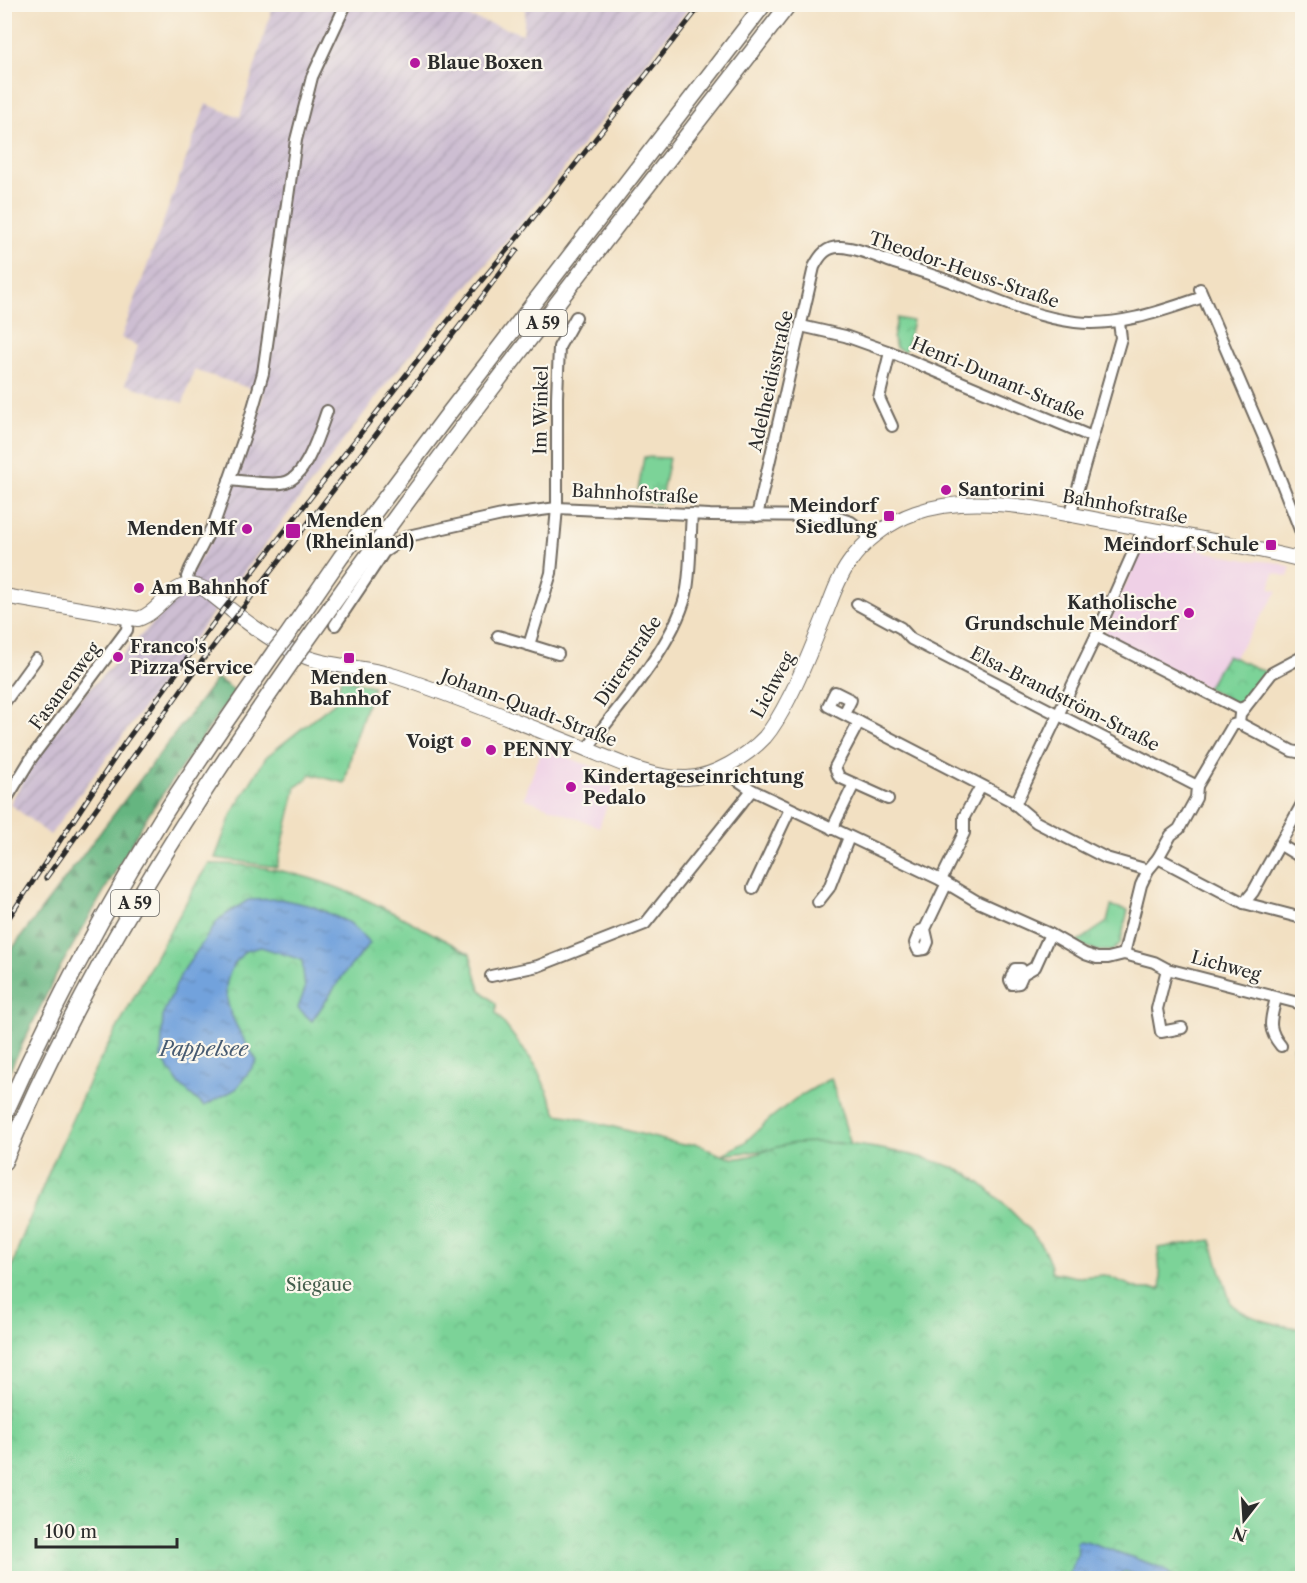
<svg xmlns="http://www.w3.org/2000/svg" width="1307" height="1583" font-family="'Libre Caslon Text',serif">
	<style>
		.built { fill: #efd0e6 }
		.industrial { fill: url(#industrial-furrows) }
		.grass { fill: url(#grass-tufts); stroke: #547f62; stroke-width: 1.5 }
		.forest { fill: url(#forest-firs); stroke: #487056; stroke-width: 1.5 }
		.park { fill: url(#park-crowns); stroke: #547f62; stroke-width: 1.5 }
		.water { fill: url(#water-ripples); stroke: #4e6684; stroke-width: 1.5 }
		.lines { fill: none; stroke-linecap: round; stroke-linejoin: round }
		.minor-casing { stroke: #716a60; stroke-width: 14 }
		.major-casing { stroke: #716a60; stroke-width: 16 }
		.highway-casing { stroke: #716a60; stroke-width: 18 }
		.minor { stroke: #fff; stroke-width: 10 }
		.major { stroke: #fff; stroke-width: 14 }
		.highway { stroke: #fff; stroke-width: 15 }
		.rail-casing { stroke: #2b2b2b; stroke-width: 5 }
		.rail { stroke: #fbf7ec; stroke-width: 3; stroke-dasharray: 9; stroke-linecap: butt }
		.highway-bridge-casing { stroke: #716a60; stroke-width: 18; stroke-linecap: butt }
		.highway-bridge { stroke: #fff; stroke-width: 15 }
		.poi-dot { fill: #b5179e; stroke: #fbf7ec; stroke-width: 2 }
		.labels { text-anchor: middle; stroke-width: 4.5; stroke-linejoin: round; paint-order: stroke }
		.shield { fill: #fbf7ec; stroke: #696865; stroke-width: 1.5 }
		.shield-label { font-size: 16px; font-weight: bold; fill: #2b2b2b }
		.poi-label { font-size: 18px; font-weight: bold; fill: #2b2b2b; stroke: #fbf7ec; text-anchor: start }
		.street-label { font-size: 18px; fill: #2b2b2b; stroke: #fbf7ec }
		.park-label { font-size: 18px; fill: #435d4c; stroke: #fbf7ec }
		.water-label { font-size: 20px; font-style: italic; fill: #475b72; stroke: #fbf7ec }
	</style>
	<defs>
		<pattern id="industrial-furrows" width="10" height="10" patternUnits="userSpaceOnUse" patternTransform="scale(1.5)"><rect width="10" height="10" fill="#cdbed2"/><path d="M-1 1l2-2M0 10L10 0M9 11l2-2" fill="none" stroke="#b0a3b4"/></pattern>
		<pattern id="grass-tufts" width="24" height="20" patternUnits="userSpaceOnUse" patternTransform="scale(1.5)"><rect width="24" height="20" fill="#7cd398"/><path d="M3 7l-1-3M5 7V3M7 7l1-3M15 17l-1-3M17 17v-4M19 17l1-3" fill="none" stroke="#6bb583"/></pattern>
		<pattern id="forest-firs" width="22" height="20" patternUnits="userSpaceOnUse" patternTransform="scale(1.5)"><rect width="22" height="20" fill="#65b580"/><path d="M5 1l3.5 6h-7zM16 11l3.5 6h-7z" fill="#539369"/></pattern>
		<pattern id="park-crowns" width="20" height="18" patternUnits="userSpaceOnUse" patternTransform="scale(1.5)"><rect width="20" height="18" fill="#7cd398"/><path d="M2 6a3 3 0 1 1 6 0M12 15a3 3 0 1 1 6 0" fill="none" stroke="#6bb583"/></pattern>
		<pattern id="water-ripples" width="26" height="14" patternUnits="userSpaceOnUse" patternTransform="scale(1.5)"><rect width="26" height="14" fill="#72a2dc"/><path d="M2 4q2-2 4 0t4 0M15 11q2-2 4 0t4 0" fill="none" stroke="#5e84b3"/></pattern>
	</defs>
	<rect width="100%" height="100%" fill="#fbf7ec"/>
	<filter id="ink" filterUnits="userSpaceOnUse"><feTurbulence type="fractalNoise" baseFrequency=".0167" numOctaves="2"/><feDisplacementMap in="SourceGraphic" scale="12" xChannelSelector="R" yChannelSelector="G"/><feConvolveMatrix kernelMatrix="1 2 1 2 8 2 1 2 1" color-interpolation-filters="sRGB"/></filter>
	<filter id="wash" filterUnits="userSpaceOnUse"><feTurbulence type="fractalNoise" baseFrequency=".008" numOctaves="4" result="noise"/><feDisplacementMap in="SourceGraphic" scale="24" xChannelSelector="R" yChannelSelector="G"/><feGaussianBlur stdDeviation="1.35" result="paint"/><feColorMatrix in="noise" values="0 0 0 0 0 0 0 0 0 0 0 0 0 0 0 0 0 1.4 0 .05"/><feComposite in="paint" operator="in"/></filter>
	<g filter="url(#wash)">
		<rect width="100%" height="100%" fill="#f2e0c2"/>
		<g class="built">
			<polygon points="1150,539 1192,546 1207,552 1247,560 1274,562 1291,567 1288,577 1274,573 1270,589 1278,591 1234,658 1266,672 1237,704 1104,634 1143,544"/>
			<polygon points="542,748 618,776 599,827 524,798"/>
		</g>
		<polygon class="industrial" points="273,5 432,5 523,34 526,5 691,5 537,203 388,382 207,621 50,835 10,804 29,770 73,706 174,601 216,532 241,466 264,393 194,370 183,403 125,384 138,346 121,338 206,104 240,117"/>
		<g class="grass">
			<polygon points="644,457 669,458 660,503 636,501"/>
			<polygon points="341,678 373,686 353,747 345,783 310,774 307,779 296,787 277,867 215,858 232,813 266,757 335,702"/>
			<polygon points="1111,906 1128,910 1120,944 1112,951 1098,951 1076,943 1107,922"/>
			<polygon points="1302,1044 1302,1104 1293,1046"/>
			<polygon points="831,1078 851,1145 838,1143 721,1155 744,1143 772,1117 795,1099"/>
		</g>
		<polygon class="forest" points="217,678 235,691 148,815 57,973 5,1080 5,958"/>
		<g class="park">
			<polygon points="897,318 913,321 905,352 896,348 893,339"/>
			<polygon points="1227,655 1266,672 1246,703 1237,704 1207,688"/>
			<path d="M209,864C310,862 384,907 470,954L480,989L496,1004V1013L536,1066L557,1114L575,1117L683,1145C687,1145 693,1143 697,1144C701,1144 705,1148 709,1150C718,1154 729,1159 739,1158C759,1156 777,1144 797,1143C841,1139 929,1154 967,1174C982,1182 1007,1207 1019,1219C1035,1236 1048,1249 1052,1272L1077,1277L1105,1275L1139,1289H1161L1158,1248L1211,1240L1231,1304C1250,1320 1279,1325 1302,1329V1578H5V1289L20,1243L51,1167L91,1077L168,934C184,911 192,886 209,864Z"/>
		</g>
		<g class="water">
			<path d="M280,899L312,906L350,923L370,943L344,974L312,1021L298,1008L305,989L302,960L261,947L245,951C240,957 234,963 231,970C215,1000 242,1036 257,1061L236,1089L204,1106L180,1085L161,1057L163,1014L181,974L219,919L248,900Z"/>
			<polygon points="1079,1540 1086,1541 1165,1569 1173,1578 1144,1578 1125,1571 1116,1578 1067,1578 1078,1553 1076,1542"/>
		</g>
	</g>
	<g filter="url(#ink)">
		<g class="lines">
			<g class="minor-casing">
				<g id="minor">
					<polyline points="1200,289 1265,440 1302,535"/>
					<polyline points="801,326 845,336 890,352 1092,437"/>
					<polyline points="890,352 879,398 892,426"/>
					<path d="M229,480C243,481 274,486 286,482C307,476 320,430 327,411"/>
					<path d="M757,516L814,267C820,255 827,246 841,247C859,248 877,257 894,263C914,269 934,275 954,283C993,298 1033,317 1075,322C1119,327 1162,311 1203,297"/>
					<polyline points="1070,516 1121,338 1119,322"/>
					<polyline points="189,585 187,577 190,569 215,521 246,432 263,373 296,140 312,77 346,4"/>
					<polyline points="857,604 901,628 911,639 1197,786"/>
					<polyline points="335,625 384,552 408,536 502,515 557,508 710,515 832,516 851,522 872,538"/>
					<polyline points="498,636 529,645"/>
					<polyline points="1096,636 1239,709 1245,707"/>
					<polyline points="558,654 529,645 551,573 557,508 557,397 559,347 576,317"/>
					<polyline points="4,703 36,659"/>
					<polyline points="844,714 851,700 835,692 828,706 859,722"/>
					<polyline points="1239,723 1292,751 1302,753"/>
					<path d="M587,749C618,706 678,641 687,589C691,565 690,539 692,514"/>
					<polyline points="725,767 736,779 752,790 941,880 978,902 1050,934 1085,954 1097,958 1108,958 1124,954 1154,962 1167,969 1302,1004"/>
					<polyline points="888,799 839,777 835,767 859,722 1010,800 1036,822 1106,858 1148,870"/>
					<polyline points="4,803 32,757 127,630 128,619"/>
					<polyline points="1015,805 1096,636 1144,528"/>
					<polyline points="832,829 854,784"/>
					<polyline points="1279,844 1302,858"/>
					<polyline points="1158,858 1244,903 1253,892 1302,804"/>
					<polyline points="941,880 964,833 964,817 981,786"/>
					<polyline points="753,888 790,809"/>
					<polyline points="818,902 829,888 849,837"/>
					<polyline points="1244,903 1302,918"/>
					<polyline points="925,929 928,942 925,949 918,950 915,943 920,931 925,929 946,885"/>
					<polyline points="1124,954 1141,885 1148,870 1158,858 1171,835 1179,829 1196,798 1197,786 1233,725 1239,723 1240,714 1272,673 1302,657"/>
					<polyline points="1167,969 1157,1009 1161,1032 1182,1028"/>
					<polyline points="1023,974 1019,983 1012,984 1010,980 1015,969 1021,969 1023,974 1035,967 1050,934"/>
					<polyline points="491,976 538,966 645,924 752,790"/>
					<path d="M1276,998C1271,1019 1266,1028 1281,1046"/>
				</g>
			</g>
			<g class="major-casing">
				<path id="major" d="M4,596L138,619C165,611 173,572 206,590C236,614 266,639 301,655C331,668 365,666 395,676C456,696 516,721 576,745C610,758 649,779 687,778C714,777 747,756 765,737C775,725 782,712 789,698C804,670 815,639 827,610C833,594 839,577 849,563C864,541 889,522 915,513C977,490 1062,514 1125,525C1184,536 1244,545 1302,560"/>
			</g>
			<g class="highway-casing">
				<g id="highway">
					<polyline points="286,637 341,557 449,413 764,4"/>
					<path d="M303,646C457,427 625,216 789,4"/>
					<path d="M4,1116C49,1014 101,916 160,821C196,763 236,707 275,651"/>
					<path d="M4,1162C79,983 182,819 293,660"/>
				</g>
			</g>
			<use href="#minor" class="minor"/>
			<use href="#major" class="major"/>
			<use href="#highway" class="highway"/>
			<g class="rail-casing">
				<g id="rail">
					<polyline points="458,329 517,250"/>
					<polyline points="46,878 202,661 461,324"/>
					<polyline points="4,925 126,741 221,613 447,322 517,238 702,4"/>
				</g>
			</g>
			<use href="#rail" class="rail"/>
			<g class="highway-bridge-casing">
				<g id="highway-bridge">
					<polyline points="275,651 286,637"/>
					<polyline points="293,660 303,646"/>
				</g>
			</g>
			<use href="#highway-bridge" class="highway-bridge"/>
		</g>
	</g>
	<g class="poi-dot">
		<circle cx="415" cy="63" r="6"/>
		<circle cx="946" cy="490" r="6"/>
		<rect x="883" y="510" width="12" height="12" rx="3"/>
		<circle cx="247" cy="529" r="6"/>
		<rect x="285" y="523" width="16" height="16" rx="3"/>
		<rect x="1265" y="539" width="12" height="12" rx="3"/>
		<circle cx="139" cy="588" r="6"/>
		<circle cx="1189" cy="613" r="6"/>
		<circle cx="118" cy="657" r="6"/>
		<rect x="343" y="652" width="12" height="12" rx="3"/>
		<circle cx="466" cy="742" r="6"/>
		<circle cx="491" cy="750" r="6"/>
		<circle cx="571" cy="787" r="6"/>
	</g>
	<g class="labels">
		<g class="shield">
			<rect x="519" y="310" width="48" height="26" rx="4.5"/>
			<rect x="111" y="890" width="48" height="26" rx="4.5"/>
		</g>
		<g class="shield-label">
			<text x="543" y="329">A 59</text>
			<text x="135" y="909">A 59</text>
		</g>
		<g class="poi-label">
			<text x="427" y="69">Blaue Boxen</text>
			<text x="958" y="496">Santorini</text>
			<text x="877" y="512" text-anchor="end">Meindorf<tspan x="877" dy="21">Siedlung</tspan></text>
			<text x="306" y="527">Menden<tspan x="306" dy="21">(Rheinland)</tspan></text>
			<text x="235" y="535" text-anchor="end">Menden Mf</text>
			<text x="1259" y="551" text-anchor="end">Meindorf Schule</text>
			<text x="151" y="594">Am Bahnhof</text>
			<text x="1177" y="609" text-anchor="end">Katholische<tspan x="1177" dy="21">Grundschule Meindorf</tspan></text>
			<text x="130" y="653">Franco's<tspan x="130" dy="21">Pizza Service</tspan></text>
			<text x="349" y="684" text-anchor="middle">Menden<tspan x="349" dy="21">Bahnhof</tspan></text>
			<text x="454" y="748" text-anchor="end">Voigt</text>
			<text x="503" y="756">PENNY</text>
			<text x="583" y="783">Kindertageseinrichtung<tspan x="583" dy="21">Pedalo</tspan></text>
		</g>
		<g class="street-label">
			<text transform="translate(964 270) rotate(19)" y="6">Theodor-Heuss-Straße</text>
			<text transform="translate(998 379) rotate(23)" y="6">Henri-Dunant-Straße</text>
			<text transform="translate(771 381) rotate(-77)" y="6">Adelheidisstraße</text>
			<text transform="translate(541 410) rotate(-89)" y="6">Im Winkel</text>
			<text transform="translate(635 494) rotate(3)" y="6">Bahnhofstraße</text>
			<text transform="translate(1125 507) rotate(10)" y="6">Bahnhofstraße</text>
			<text transform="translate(628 661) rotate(-56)" y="6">Dürerstraße</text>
			<text transform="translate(773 685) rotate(-62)" y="6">Lichweg</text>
			<text transform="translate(65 686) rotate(-53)" y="6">Fasanenweg</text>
			<text transform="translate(1065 699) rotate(27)" y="6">Elsa-Brandström-Straße</text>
			<text transform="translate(529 708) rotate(21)" y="6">Johann-Quadt-Straße</text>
			<text transform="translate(1226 966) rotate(15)" y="6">Lichweg</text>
		</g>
		<g class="park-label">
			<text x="319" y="1291">Siegaue</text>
		</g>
		<g class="water-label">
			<text x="204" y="1056">Pappelsee</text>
		</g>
	</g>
	<rect width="1307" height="1583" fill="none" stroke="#fbf7ec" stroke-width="24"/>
	<g transform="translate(1244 1520) rotate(197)" stroke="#fbf7ec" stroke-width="4.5" paint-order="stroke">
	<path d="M0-4.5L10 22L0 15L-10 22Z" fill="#2b2b2b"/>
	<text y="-9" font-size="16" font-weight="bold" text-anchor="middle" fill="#2b2b2b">N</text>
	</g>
	<path d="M36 1538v9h141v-9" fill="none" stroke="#2b2b2b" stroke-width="3"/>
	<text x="45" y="1538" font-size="18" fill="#2b2b2b" stroke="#fbf7ec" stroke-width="4.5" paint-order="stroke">100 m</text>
</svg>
